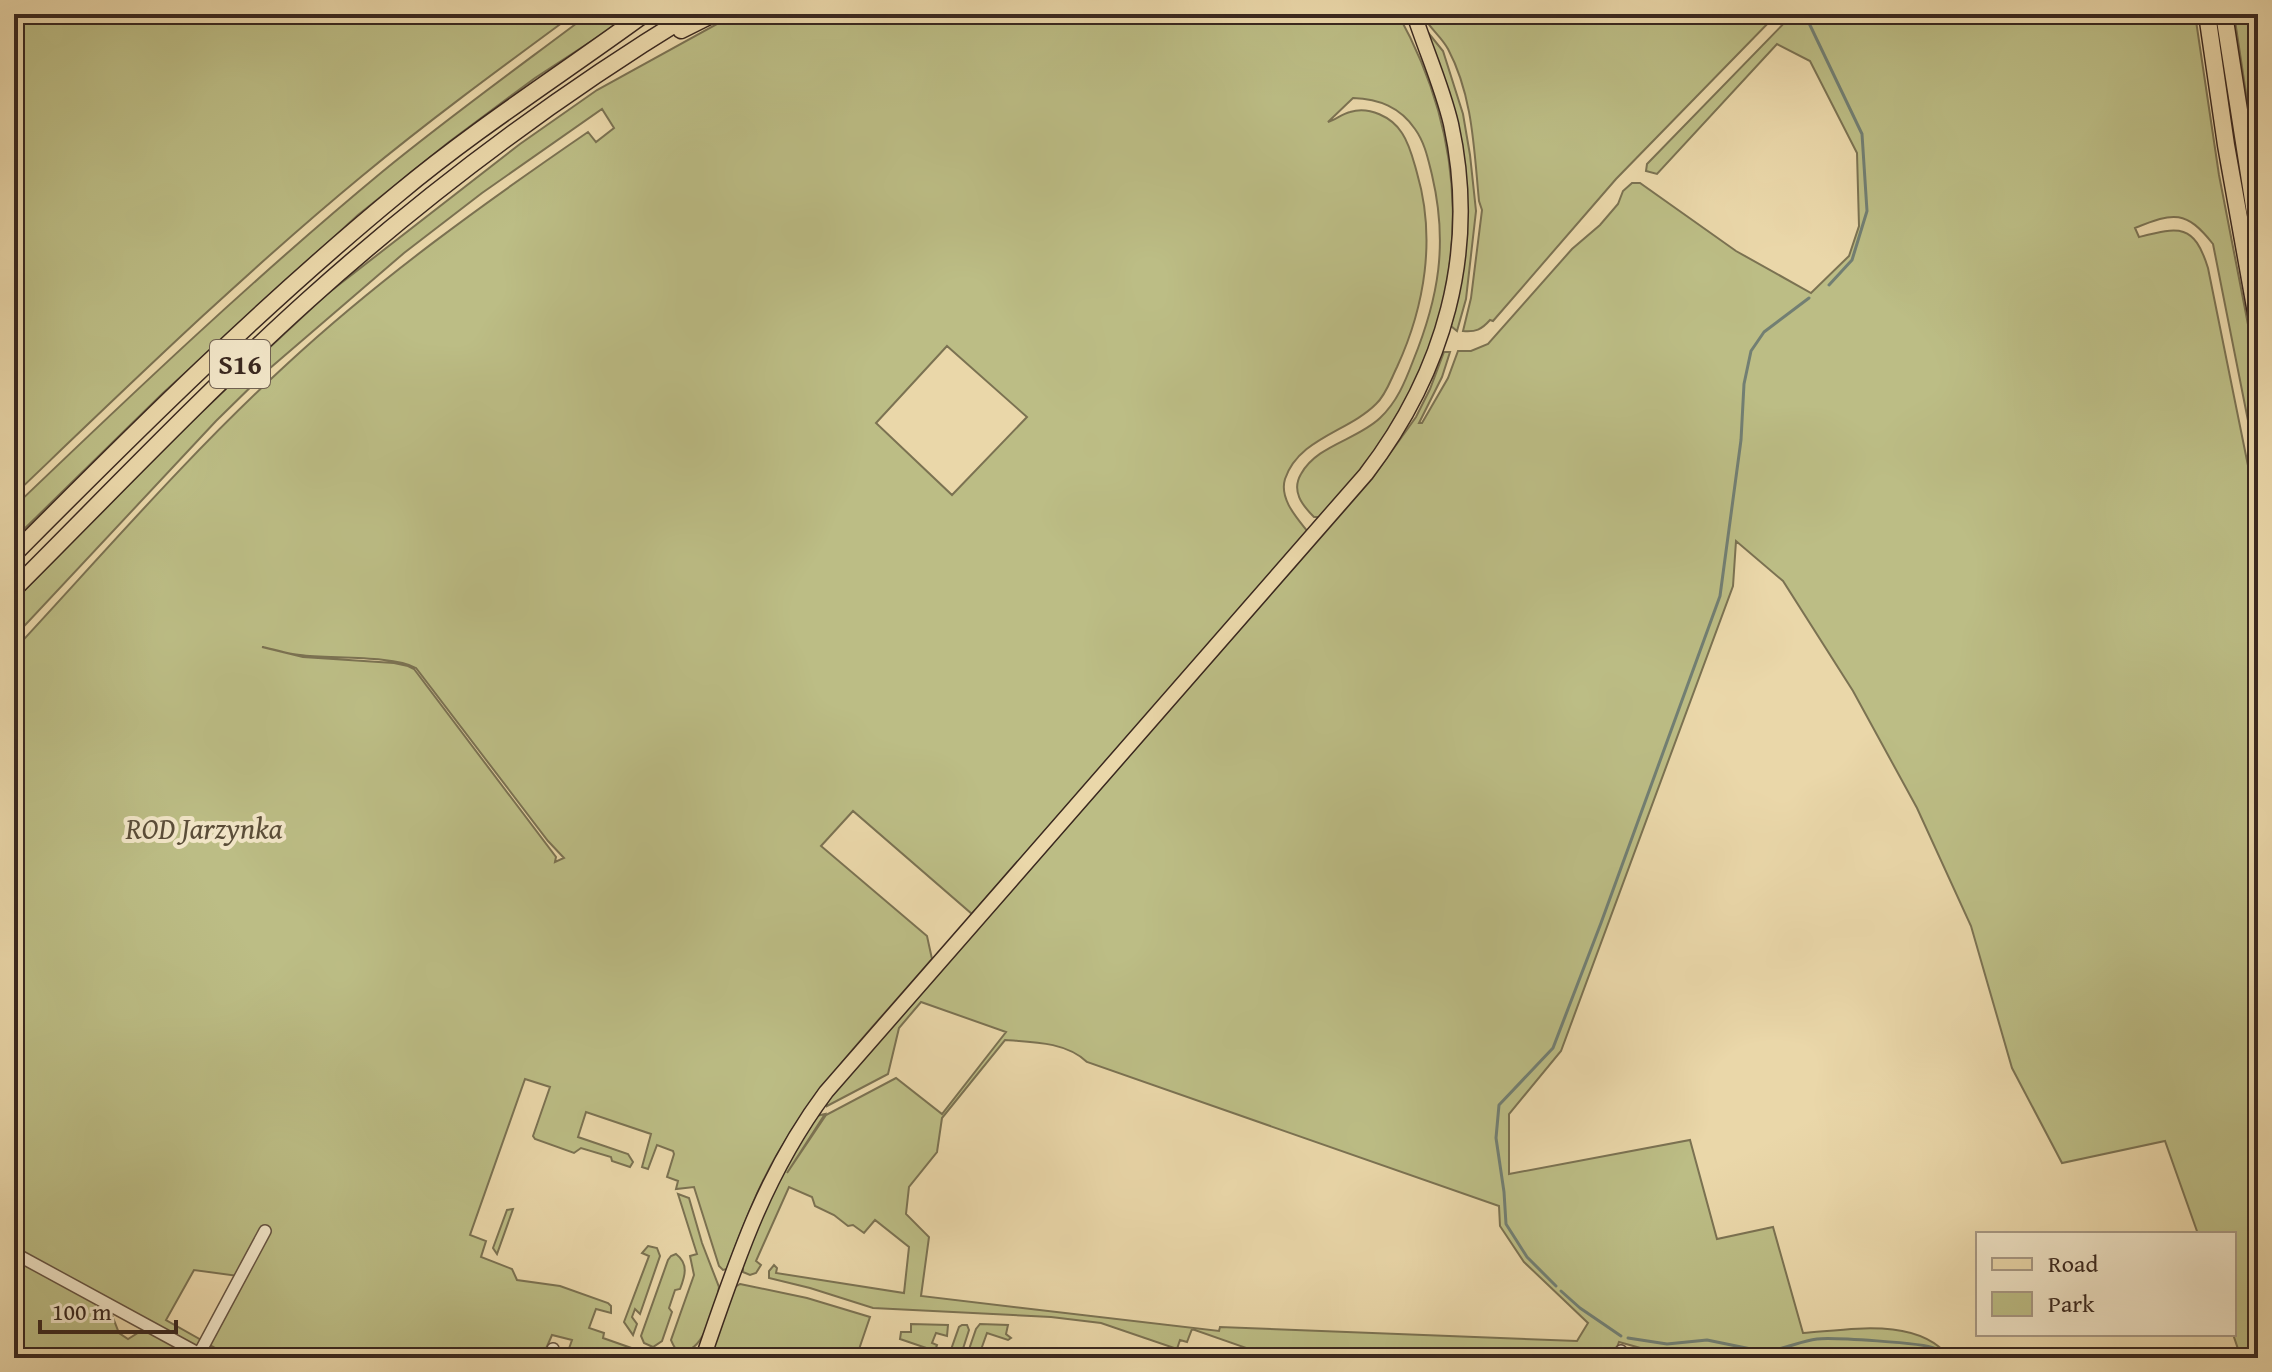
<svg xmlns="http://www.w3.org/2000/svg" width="2272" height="1372" font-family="'Gentium Book Plus',serif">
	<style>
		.green { fill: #bcbd85; stroke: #7b7252; stroke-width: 2; fill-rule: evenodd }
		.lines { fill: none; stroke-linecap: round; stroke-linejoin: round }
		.stream { stroke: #727f73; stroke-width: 3 }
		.minor-casing { stroke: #665442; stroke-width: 14 }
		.major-casing { stroke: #3a281f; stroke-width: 17 }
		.highway-casing { stroke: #3a281f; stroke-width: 19 }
		.minor { stroke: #f1e5c7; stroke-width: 11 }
		.major { stroke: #ead7a9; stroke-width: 14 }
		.highway { stroke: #ead7a9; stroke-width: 16 }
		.labels { text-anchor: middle; stroke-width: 8; stroke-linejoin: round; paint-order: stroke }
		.shield { fill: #f1e5c7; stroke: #716151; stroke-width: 2 }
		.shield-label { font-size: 28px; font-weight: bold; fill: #3a281f }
		.park-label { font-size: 30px; font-style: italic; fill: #5a4d38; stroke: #f1e5c7 }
	</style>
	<rect width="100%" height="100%" fill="#ead7a9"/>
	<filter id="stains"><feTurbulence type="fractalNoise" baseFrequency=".0025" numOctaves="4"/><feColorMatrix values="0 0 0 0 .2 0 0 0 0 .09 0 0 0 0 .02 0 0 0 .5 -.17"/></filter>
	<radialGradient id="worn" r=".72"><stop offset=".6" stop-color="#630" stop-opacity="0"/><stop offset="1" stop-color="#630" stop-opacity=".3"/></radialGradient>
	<g class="green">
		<path d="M14,14H574C502,67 431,119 362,176C241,276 128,386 14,495Z"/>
		<path d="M589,14H633L535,78L449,142L358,215L162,394L14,539V507C134,392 254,278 382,172C449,117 520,66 589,14Z"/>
		<path d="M735,14H1398C1468,140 1472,278 1404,405C1396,419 1390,435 1381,448C1364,473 1340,495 1320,517H1314C1302,505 1291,491 1301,474C1317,445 1357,440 1380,418C1397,402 1405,382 1413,361C1439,297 1448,243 1432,175C1428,159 1425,143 1415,129C1400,107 1379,99 1353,98L1328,122C1335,120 1342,114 1350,112C1369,106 1392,117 1402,133C1410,145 1413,159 1417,173C1436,238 1425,306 1397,367C1391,379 1386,395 1376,404C1348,432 1299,438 1285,479C1279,499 1297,518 1308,532L972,914L853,811L821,846L927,936L932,959C879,1021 820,1080 779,1151C757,1188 742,1229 727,1269L723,1270L719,1266L694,1187L676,1189L678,1181L667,1177L674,1154L673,1151L657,1145L648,1169L642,1167L651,1134L586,1112L578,1137L628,1154L633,1162L630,1167L612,1161L611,1157L581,1148L574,1153L535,1139L533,1136L550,1087L525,1079L470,1235L486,1241L481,1257L512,1269L517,1280L560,1286L608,1303L611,1306V1313L596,1309L589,1328L604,1333L603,1338L660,1358H627L614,1354L612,1358H569L566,1357L572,1340L552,1335L542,1358H233L210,1345L260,1251L238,1276L194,1270L166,1320L203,1341L199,1346L194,1347L14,1247V650C103,554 189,454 286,365C380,278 483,204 588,132L596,142L614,128L602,109L482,193L404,253L269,369L216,421L14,637V601L189,423L327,294L520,144L597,90ZM947,346L1027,417L952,495L876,423ZM262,647C275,649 287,654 300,655C329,659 393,655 416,668L548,841L564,858L555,862L556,857L414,669L408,666L394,663L303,657Z"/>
		<path d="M1422,14H1777L1616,179L1493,321L1490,320C1481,330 1476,332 1463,331L1471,298L1482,210L1479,201C1474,150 1473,96 1448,49C1441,36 1429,28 1422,14Z"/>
		<path d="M1793,14H2195L2219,175L2258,376V471L2213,244C2186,210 2174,212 2135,228L2139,237C2179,227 2194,223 2208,268L2258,515V637L2254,661L2252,703L2258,746V1358H2241L2233,1334L2234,1234H2198L2165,1141L2062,1163L2012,1068L1971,926L1917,808L1853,691L1783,581L1736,541L1733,586L1561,1051L1509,1114V1174L1690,1140L1717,1239L1773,1227L1803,1333C1848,1330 1918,1316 1950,1358H1642L1644,1349L1619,1342L1613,1358H1275L1192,1329L1187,1342L1180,1340L1177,1349L1101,1323L1051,1317L873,1308L810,1288L769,1278V1271L774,1265L777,1268L776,1273L904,1293L909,1247L875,1220L864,1233L853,1225L848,1226L834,1215L815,1206L812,1197L789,1187L756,1261L761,1265L756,1273L750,1275L743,1272V1263L777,1181L816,1116L825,1114L787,1173L826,1115L896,1078L942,1114L1006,1032L921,1002L899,1028L888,1074L827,1106V1101L1371,480L1416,417L1430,389L1444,352H1450L1442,377L1419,423H1422L1448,378L1458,351H1471L1488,344L1572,249L1600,225L1618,204L1623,191L1632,183H1640L1736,251L1811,293L1849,256L1859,226L1857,153L1810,61L1777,44L1657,174L1646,171L1647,164ZM1005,1040C1033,1042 1066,1042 1087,1062L1499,1206L1500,1226L1524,1262L1588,1323L1577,1341L1220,1327L1219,1331L921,1296L929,1237L906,1214L909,1187L937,1152L942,1118Z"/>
		<polygon points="2234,14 2253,14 2258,52 2258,173"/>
		<polygon points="1422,25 1443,51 1463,114 1470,155 1476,211 1466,299 1457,331 1451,326 1464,266 1460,138 1447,86"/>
		<path d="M678,1194L689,1198L702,1243L719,1287C717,1304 704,1350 684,1351C676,1352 674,1347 671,1340L694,1275L690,1256L697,1254Z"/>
		<polygon points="513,1209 497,1254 493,1248 507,1210"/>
		<polygon points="648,1246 657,1248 660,1256 640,1314 635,1309 632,1317 637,1324 633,1335 624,1322 649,1256 642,1253"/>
		<path d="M676,1254C689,1264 685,1276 680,1289L675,1290L669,1308L672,1312L662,1341L653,1347L644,1343L641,1336L668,1260L671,1256Z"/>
		<polygon points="14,1259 110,1310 119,1333 128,1339 141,1331 148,1331 197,1358 14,1358"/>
		<polygon points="740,1284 807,1298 870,1317 856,1358 711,1358 710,1354 731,1295 735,1287"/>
		<polygon points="911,1324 948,1325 947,1336 936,1333 932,1343 937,1345 935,1351 900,1339 901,1332 911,1332"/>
		<polygon points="980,1324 1008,1325 1006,1334 1011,1338 1008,1340 987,1333 978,1358 966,1358 976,1329"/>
		<polygon points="962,1325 967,1325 969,1330 960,1358 948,1358 959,1327"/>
	</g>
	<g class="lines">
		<g class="stream">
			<polyline points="1811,14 1808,21 1862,134 1867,211 1852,260 1829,285"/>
			<polyline points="1556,1286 1527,1257 1506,1224 1504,1192 1496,1138 1499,1105 1553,1048 1601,923 1720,596 1741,440 1744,384 1751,351 1764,332 1809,298"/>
			<polyline points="1561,1291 1580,1308 1621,1336"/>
			<polyline points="1628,1338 1667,1344 1707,1340 1751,1349"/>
			<path d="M1757,1350C1779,1353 1795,1342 1817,1339C1830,1337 1925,1343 1934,1348C1934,1349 1941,1357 1942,1358"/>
		</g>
		<g class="minor-casing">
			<g id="minor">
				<polyline points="14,1253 207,1358"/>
				<polyline points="199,1354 265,1231"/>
				<polyline points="550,1358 553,1349"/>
				<polyline points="1619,1358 1621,1351"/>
			</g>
		</g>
		<g class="major-casing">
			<path id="major" d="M703,1358C736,1262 764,1175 826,1092L1366,474C1444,372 1479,252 1451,124C1442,86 1426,51 1414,14"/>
		</g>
		<g class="highway-casing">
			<g id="highway">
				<polyline points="2207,14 2226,145 2258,324"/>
				<polyline points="2224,14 2258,232"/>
				<polyline points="681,30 713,14"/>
				<path d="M14,554C138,429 263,305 399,193C477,128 562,74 644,14"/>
				<path d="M14,589C111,492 206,392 308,300C426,194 555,97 691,14"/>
			</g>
		</g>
		<use href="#minor" class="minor"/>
		<use href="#major" class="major"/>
		<use href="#highway" class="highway"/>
	</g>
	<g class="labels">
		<rect class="shield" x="210" y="340" width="60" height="48" rx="6"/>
		<g class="shield-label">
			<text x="240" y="374">S16</text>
		</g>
		<g class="park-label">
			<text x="204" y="839">ROD Jarzynka</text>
		</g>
	</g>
	<rect width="2272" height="1372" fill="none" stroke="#ead7a9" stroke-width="48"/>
	<rect x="16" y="16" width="2240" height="1340" fill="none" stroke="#3a281f" stroke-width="4"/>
	<rect x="24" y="24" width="2224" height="1324" fill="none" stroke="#3a281f" stroke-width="2"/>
	<rect x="1976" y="1232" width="260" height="104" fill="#f1e5c7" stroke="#a89984" stroke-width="2"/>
	<rect x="1992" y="1258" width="40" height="12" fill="#ead7a9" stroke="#a89984" stroke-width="2"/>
	<text x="2048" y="1272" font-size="24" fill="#3a281f">Road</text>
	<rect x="1992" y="1292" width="40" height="24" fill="#bcbd85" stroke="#a89984" stroke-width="2"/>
	<text x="2048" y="1312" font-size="24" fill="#3a281f">Park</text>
	<path d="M40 1320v12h136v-12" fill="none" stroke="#3a281f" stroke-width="4"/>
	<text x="52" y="1320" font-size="24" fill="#3a281f" stroke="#f1e5c7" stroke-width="6" paint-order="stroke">100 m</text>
	<rect width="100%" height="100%" filter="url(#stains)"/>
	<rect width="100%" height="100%" fill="url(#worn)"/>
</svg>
